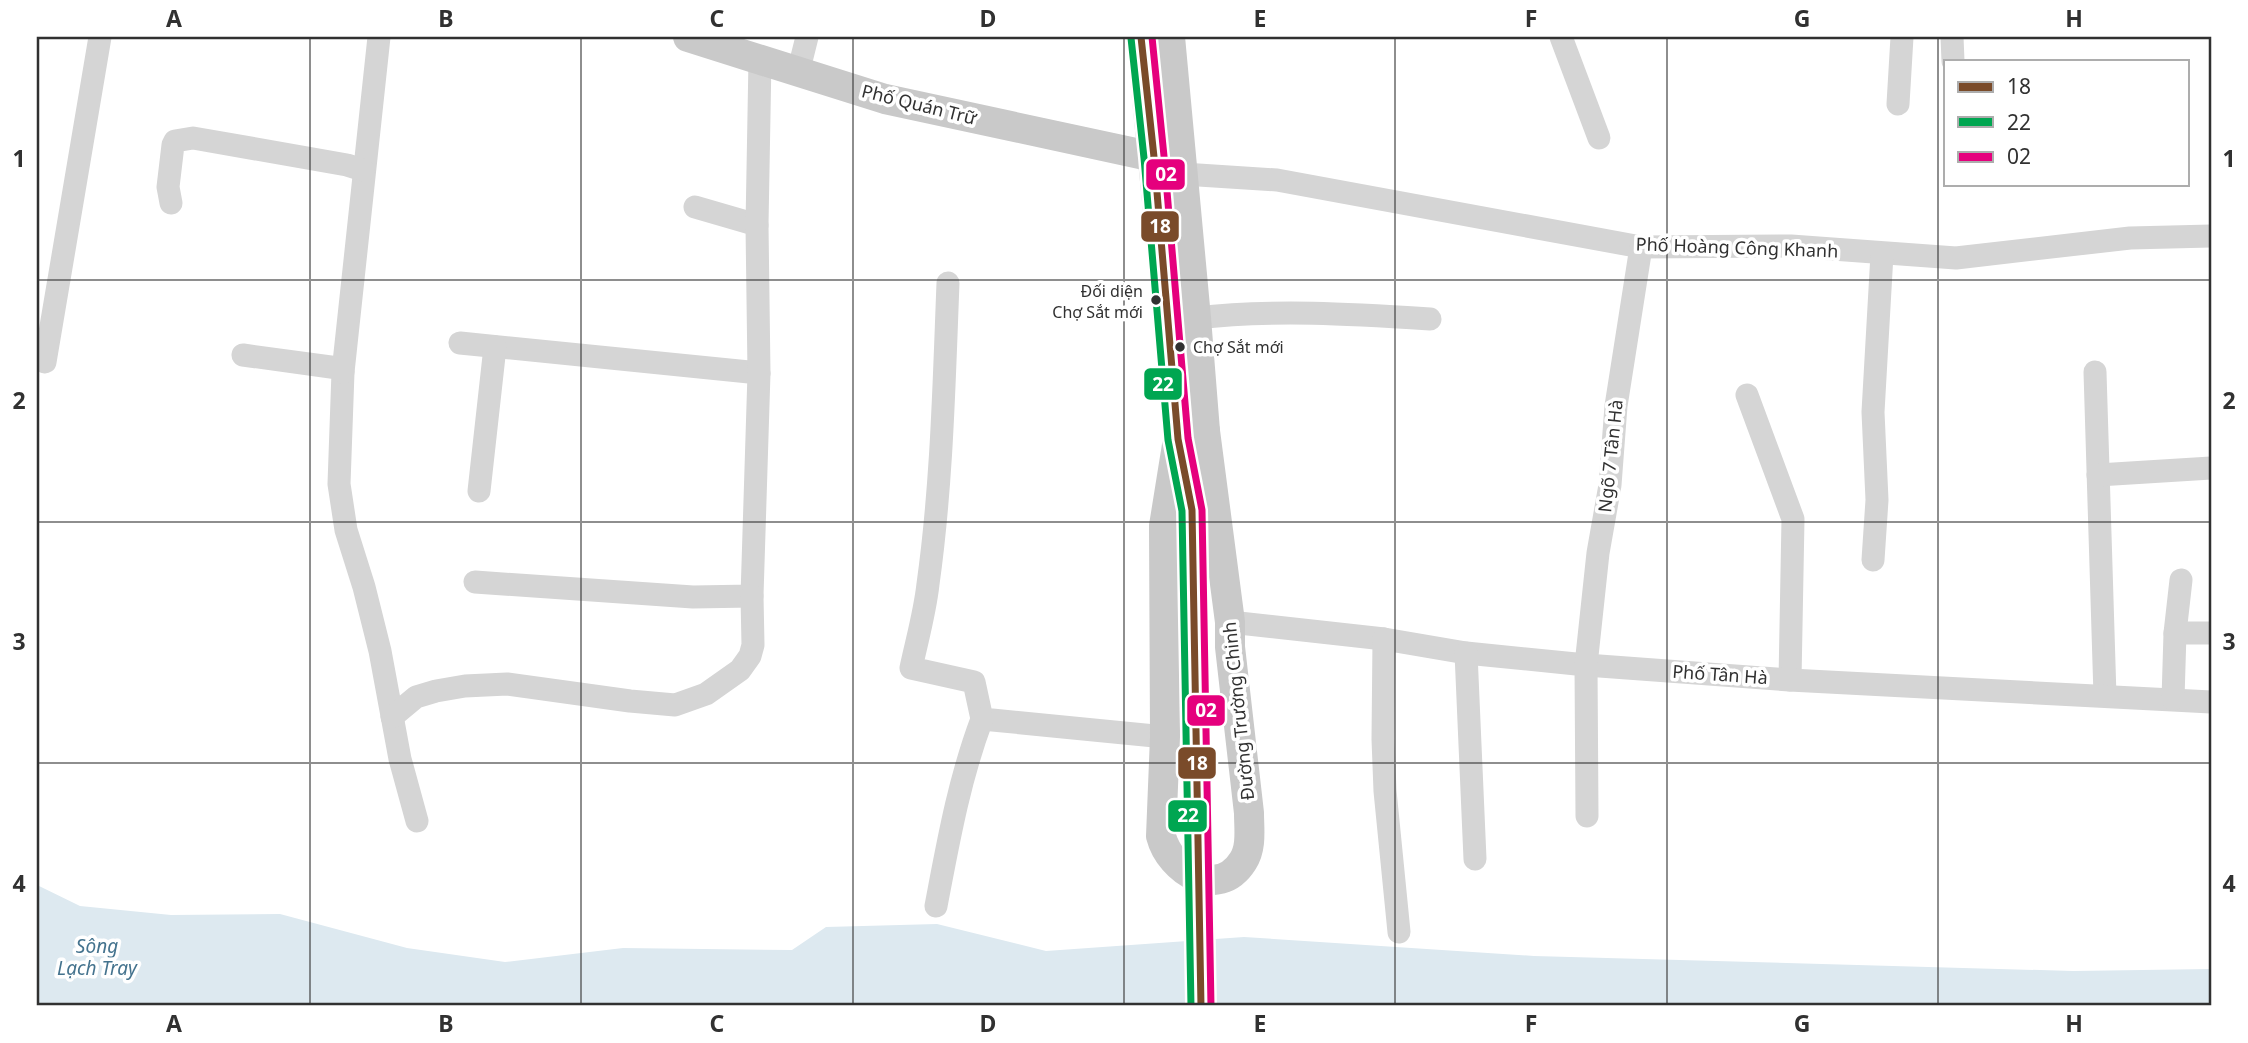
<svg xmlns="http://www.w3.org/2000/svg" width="2248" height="1043" font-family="'Noto Sans',sans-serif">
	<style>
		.water { fill: #dde9f0 }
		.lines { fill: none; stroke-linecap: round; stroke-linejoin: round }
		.minor { stroke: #d5d5d5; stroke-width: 23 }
		.major { stroke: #c9c9c9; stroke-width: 30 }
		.major-bridge { stroke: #c9c9c9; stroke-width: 30 }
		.bus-1-casing { stroke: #fff; stroke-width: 12 }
		.bus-2-casing { stroke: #fff; stroke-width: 12 }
		.bus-3-casing { stroke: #fff; stroke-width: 12 }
		.bus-1 { stroke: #7a4b2a; stroke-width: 7 }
		.bus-2 { stroke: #00a651; stroke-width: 7 }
		.bus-3 { stroke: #e5007d; stroke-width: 7 }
		.grid { fill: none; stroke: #313131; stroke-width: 2; stroke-opacity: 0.55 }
		.bus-dot { fill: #313131; stroke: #fff; stroke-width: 2.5 }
		.labels { text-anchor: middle; stroke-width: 7; stroke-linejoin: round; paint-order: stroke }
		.bus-label { font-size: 16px; fill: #313131; stroke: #fff; text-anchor: end }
		.street-label { font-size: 18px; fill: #313131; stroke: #fff }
		.water-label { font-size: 19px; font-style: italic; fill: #44738e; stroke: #fff }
		.line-badge { stroke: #fff; stroke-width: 2.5 }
		.badge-label { font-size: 19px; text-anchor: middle; font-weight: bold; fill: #fff }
		.neatline { fill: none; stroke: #313131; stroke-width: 2.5 }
		.grid-label { font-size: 23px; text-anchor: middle; font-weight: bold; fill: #313131 }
	</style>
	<rect width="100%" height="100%" fill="#fff"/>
	<polygon class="water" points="37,885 80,906 171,915 280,914 407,948 505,962 623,948 792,950 826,927 937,924 1046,951 1244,937 1534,956 2073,971 2211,969 2211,1006 37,1006"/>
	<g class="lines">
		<g class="minor">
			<polyline points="379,37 343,372 339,484 346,530 364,587 380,651 400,759 417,821"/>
			<polyline points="1561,37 1599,138"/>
			<polyline points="1952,37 1953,61"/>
			<polyline points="798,73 807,37"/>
			<polyline points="1898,104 1902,37"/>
			<polyline points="1183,174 1277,180 1641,247 1791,246 1956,258 2130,238 2211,236"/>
			<polyline points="171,203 168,187 173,145 175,141 193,138 347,165 363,170"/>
			<polyline points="695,207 757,225"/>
			<path d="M948,283C944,383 942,484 928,584C925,612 917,640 911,668L974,682L982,719L1165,737"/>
			<path d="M1196,318C1274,309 1352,314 1430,319"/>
			<polyline points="460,343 759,373"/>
			<polyline points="243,355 338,368 343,372"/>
			<polyline points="45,362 100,37"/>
			<polyline points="2095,372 2105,696"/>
			<polyline points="1747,395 1793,519 1790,680"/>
			<polyline points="2098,475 2211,468"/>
			<polyline points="479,491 495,347"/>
			<polyline points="1873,560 1877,500 1873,412 1882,254"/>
			<polyline points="475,582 693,597 752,596 759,373 757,225 760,59"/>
			<polyline points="1230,622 1384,639 1466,653 1586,665 1790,680 2211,702"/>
			<polyline points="2175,633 2181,580"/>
			<polyline points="1384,639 1383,739 1385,791 1399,932"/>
			<polyline points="1466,653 1475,859"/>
			<polyline points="2173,699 2175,633 2211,633"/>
			<polyline points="392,717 416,697 436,691 465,686 507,684 630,701 675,705 706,694 740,670 750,656 753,645 752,596"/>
			<polyline points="1587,816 1586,665 1598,553 1610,485 1616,406 1641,247"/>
			<path d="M936,906C948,843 959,780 982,719"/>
		</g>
		<g class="major">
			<polyline points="688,37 885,99 1154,157"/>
			<polyline points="1141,37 1182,458"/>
			<polyline points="1170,37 1196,318 1205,431 1201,451"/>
			<path d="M1178,439L1164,526L1165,737L1161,836C1170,871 1218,901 1243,861C1252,847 1249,829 1249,813L1230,647V622L1205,431"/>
		</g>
		<polyline class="major-bridge" points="1192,510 1201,1006"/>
		<g class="bus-1-casing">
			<polyline id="bus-1" points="1141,37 1154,157 1178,439 1192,510 1201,1006"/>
		</g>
		<g class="bus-2-casing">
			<polyline id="bus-2" points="1131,38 1144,158 1168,440 1182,511 1191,1006"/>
		</g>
		<g class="bus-3-casing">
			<polyline id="bus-3" points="1152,37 1164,156 1188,438 1202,510 1211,1006"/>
		</g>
		<use href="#bus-1" class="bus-1"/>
		<use href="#bus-2" class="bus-2"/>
		<use href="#bus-3" class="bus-3"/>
	</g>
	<path class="grid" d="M310,37V1006M581,37V1006M853,37V1006M1124,37V1006M1395,37V1006M1667,37V1006M1938,37V1006M37,280H2211M37,522H2211M37,763H2211"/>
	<g class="bus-dot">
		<circle cx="1156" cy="300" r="6"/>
		<circle cx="1180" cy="347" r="6"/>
	</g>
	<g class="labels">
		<g class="bus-label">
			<text x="1143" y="297">Đối diện<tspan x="1143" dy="21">Chợ Sắt mới</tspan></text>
			<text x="1193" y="353" text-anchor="start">Chợ Sắt mới</text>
		</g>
		<g class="street-label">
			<text transform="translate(919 105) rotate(14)" y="6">Phố Quán Trữ</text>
			<text transform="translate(1737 248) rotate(2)" y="6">Phố Hoàng Công Khanh</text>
			<text transform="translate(1611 456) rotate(-84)" y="6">Ngõ 7 Tân Hà</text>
			<text transform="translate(1720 675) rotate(4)" y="6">Phố Tân Hà</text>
			<text transform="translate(1239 711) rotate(-96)" y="6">Đường Trường Chinh</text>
		</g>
		<g class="water-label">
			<text x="97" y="953">Sông<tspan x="97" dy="22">Lạch Tray</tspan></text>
		</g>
	</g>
	<g class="line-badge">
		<rect x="1145" y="158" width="41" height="33" rx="7" fill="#e5007d"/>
		<rect x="1140" y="210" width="40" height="33" rx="7" fill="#7a4b2a"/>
		<rect x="1143" y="367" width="40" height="34" rx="7" fill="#00a651"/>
		<rect x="1186" y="694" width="40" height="33" rx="7" fill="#e5007d"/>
		<rect x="1177" y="746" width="40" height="34" rx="7" fill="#7a4b2a"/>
		<rect x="1167" y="799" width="41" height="34" rx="7" fill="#00a651"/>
	</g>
	<g class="badge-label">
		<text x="1166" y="181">02</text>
		<text x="1160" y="233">18</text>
		<text x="1163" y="391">22</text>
		<text x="1206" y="717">02</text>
		<text x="1197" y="770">18</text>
		<text x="1188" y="822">22</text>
	</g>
	<rect width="2248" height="1043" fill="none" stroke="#ffffff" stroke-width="77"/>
	<rect x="1944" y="60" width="245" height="126" fill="#ffffff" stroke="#adadad" stroke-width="2"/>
	<rect x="1958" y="82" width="35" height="10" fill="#7a4b2a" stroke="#adadad" stroke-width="2"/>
	<text x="2007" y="94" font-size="21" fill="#313131">18</text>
	<rect x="1958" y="117" width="35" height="10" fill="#00a651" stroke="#adadad" stroke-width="2"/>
	<text x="2007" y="130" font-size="21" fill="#313131">22</text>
	<rect x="1958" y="152" width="35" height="10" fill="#e5007d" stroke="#adadad" stroke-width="2"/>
	<text x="2007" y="164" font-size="21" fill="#313131">02</text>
	<rect x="38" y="38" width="2172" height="966" class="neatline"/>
	<g class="grid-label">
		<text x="174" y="27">A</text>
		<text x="446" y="27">B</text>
		<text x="717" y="27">C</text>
		<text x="988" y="27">D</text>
		<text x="1260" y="27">E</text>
		<text x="1531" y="27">F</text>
		<text x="1802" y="27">G</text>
		<text x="2074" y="27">H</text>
		<text x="19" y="167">1</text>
		<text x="2229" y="167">1</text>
		<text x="19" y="409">2</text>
		<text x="2229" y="409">2</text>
		<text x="19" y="650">3</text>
		<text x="2229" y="650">3</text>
		<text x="19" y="892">4</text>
		<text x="2229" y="892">4</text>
		<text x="174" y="1032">A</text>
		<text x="446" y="1032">B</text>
		<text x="717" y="1032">C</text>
		<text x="988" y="1032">D</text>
		<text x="1260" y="1032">E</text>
		<text x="1531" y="1032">F</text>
		<text x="1802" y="1032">G</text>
		<text x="2074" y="1032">H</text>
	</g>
</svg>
